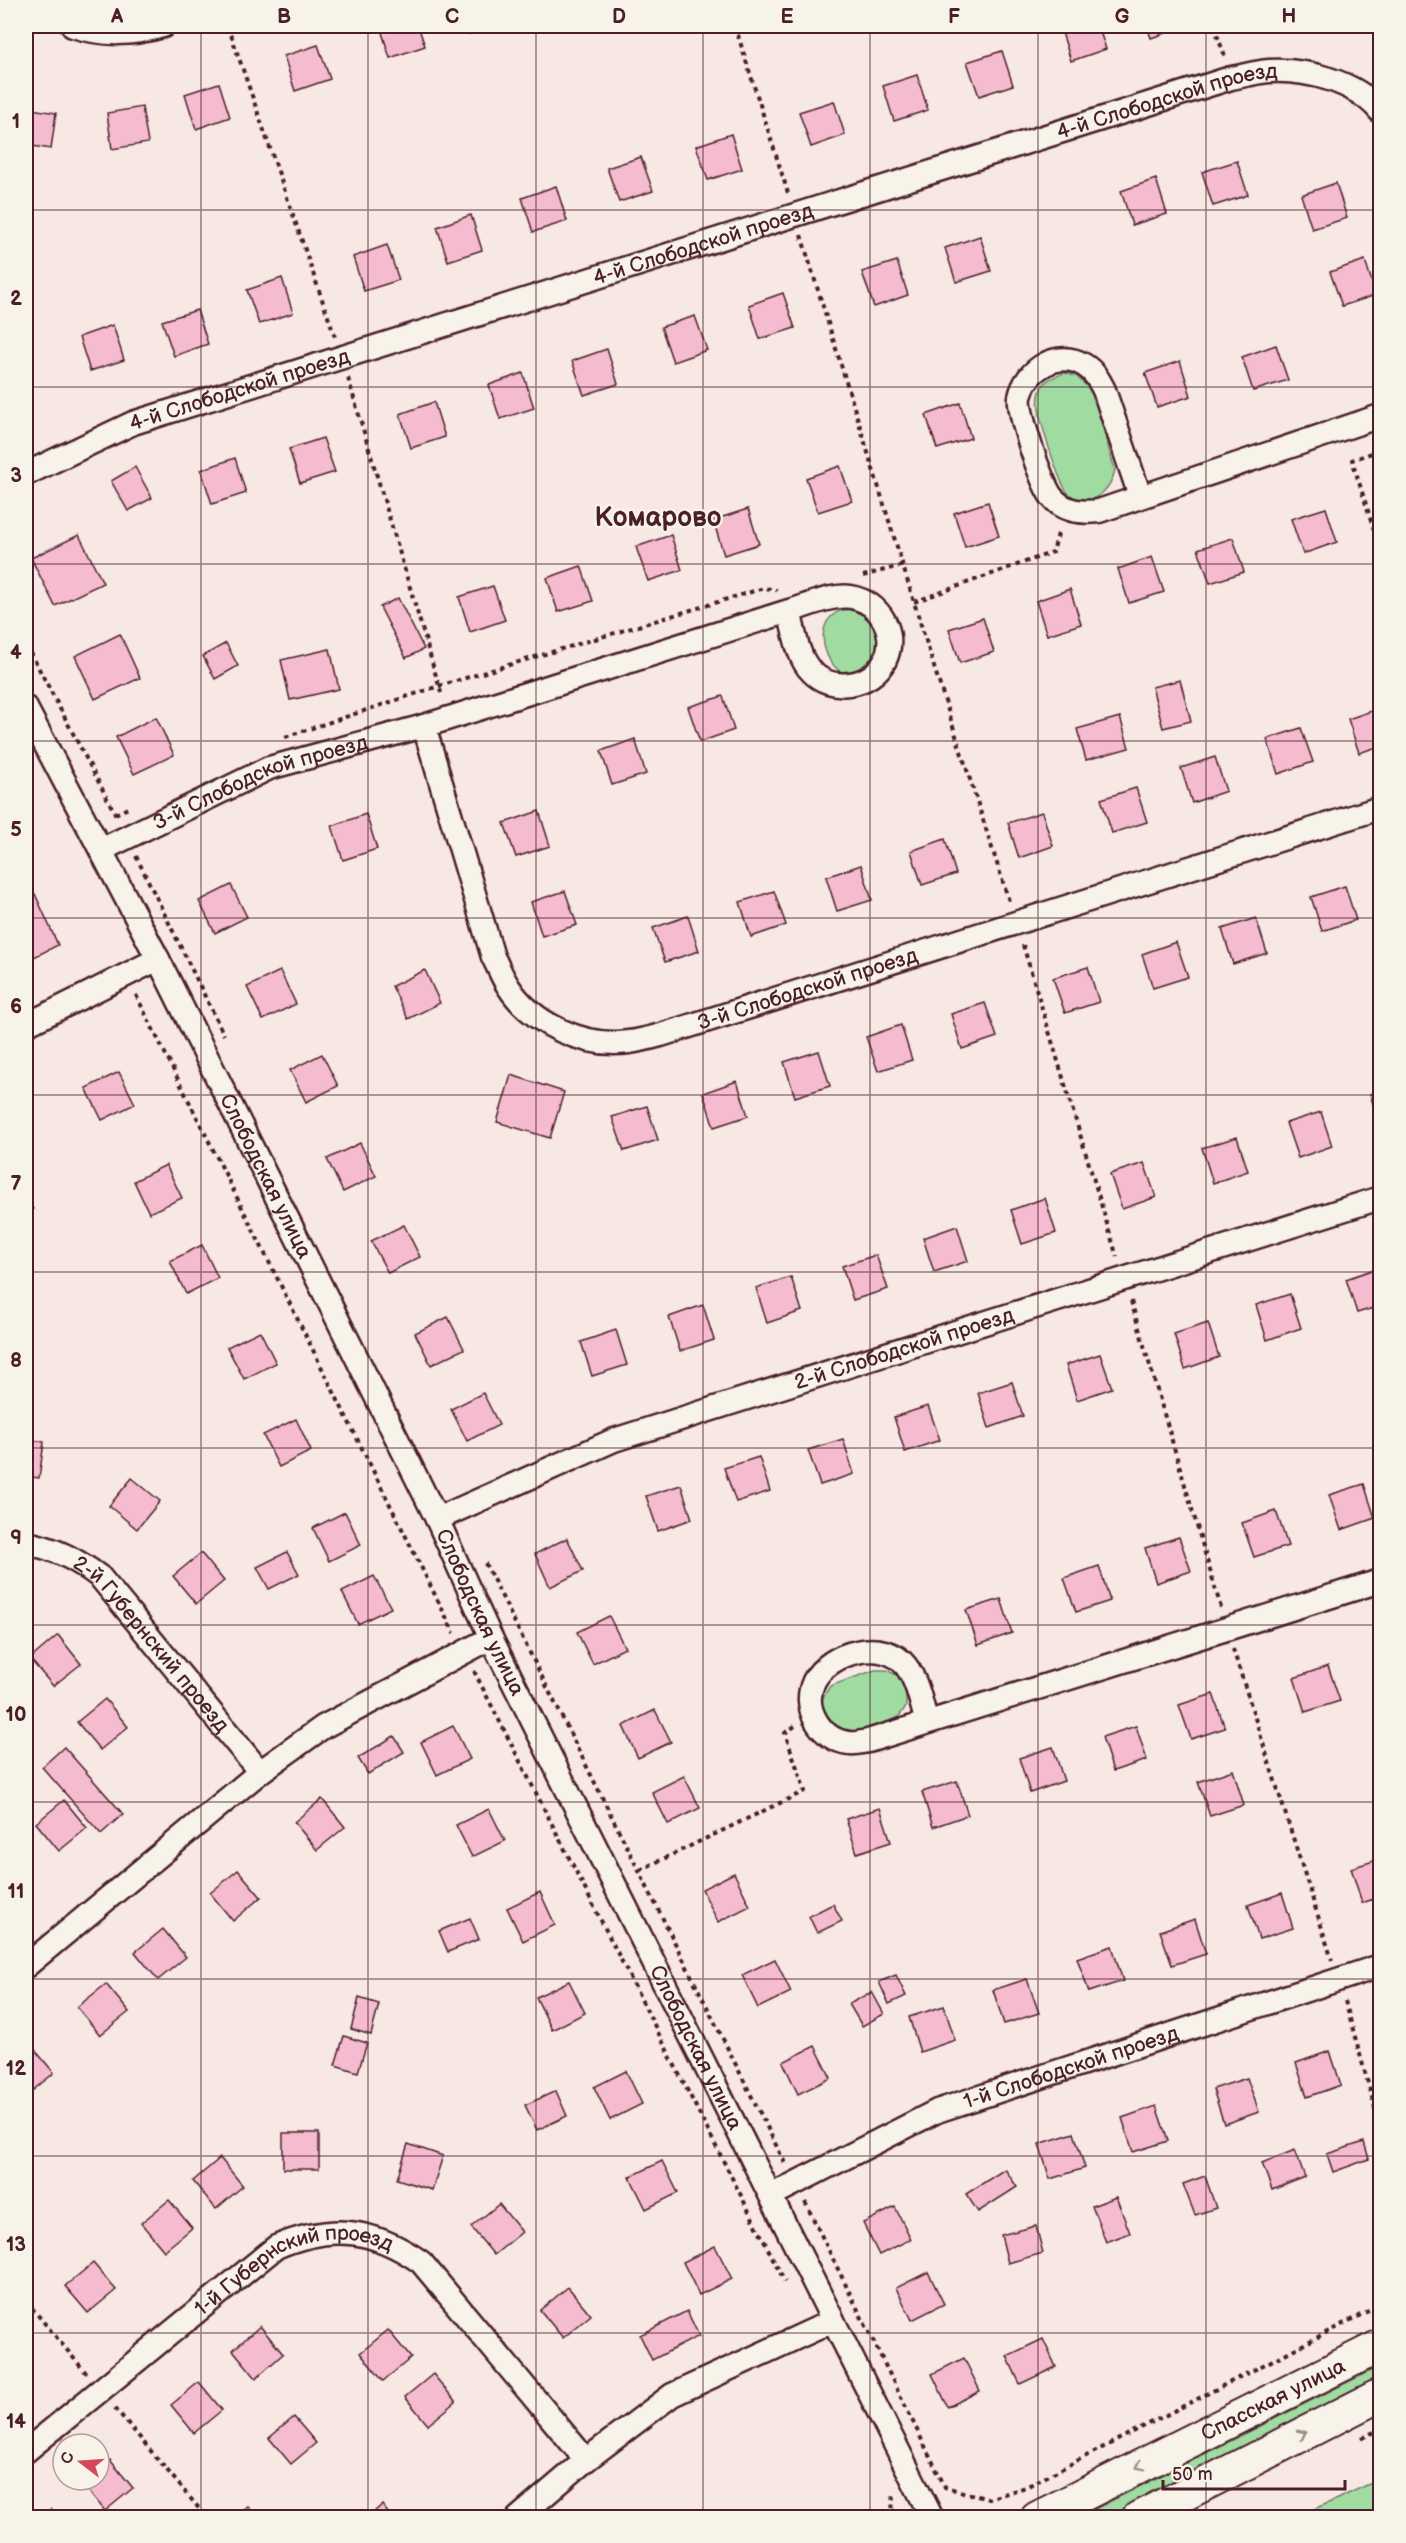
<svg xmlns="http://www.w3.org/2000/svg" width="1406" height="2543" font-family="'Balsamiq Sans',sans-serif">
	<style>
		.green { fill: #a0dba2; stroke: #757d66; stroke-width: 1.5 }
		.building { fill: #f5bccf; stroke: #4a1f2b; stroke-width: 1.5 }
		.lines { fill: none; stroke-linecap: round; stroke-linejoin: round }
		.street-casing { stroke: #4a1f2b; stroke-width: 27 }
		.secondary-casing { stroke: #4a1f2b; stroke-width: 36 }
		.path { stroke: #4a1f2b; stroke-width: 4; stroke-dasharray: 4.5 4.5; stroke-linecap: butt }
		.street { stroke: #f7f3e8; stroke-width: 22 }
		.secondary { stroke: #f7f3e8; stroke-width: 32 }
		.oneway { stroke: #a0898a }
		.grid { fill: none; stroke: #4a1f2b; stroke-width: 1.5; stroke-opacity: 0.55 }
		.labels { text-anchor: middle; stroke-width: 5; stroke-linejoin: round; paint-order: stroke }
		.street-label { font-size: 21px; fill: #4a1f2b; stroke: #f7f3e8 }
		.district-label { font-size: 27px; font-weight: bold; fill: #4a1f2b; stroke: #f7f3e8 }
		.neatline { fill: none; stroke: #4a1f2b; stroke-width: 2 }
		.grid-label { font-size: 20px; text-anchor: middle; font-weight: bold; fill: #4a1f2b }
	</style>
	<rect width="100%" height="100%" fill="#f7e8e3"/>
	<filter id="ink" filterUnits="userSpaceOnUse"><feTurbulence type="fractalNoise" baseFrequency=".0167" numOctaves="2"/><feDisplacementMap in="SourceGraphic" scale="12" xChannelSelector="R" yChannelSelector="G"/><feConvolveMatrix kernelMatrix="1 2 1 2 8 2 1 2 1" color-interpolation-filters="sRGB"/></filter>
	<g filter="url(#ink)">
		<g class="green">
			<path d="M1065,373L1076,376L1092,391L1115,470C1111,491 1088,512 1068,493C1059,483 1041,425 1039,410C1038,403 1038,394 1042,387C1046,379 1056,376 1065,373Z"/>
			<path d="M859,609C874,620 878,633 881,651L863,674C857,674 849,675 844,673C825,666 815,630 832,616C839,609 850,609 859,609Z"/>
			<polygon points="875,1670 887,1670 900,1677 906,1690 906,1707 895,1721 855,1735 840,1733 820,1714 822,1699 830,1686"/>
			<polygon points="1380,2366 1380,2384 1113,2517 1077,2518"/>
			<polygon points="1380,2479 1380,2517 1298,2517"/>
		</g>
		<g class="building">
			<polygon points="380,26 418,26 425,46 390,58"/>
			<polygon points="465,26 494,26 468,34"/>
			<polygon points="1060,26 1098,26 1106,49 1071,61"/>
			<polygon points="1147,26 1186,26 1151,38"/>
			<polygon points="318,45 330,79 295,91 284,56"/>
			<polygon points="1002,51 1013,85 979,96 967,62"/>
			<polygon points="917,75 928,110 894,121 883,86"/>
			<polygon points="219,83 230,117 196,129 185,94"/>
			<polygon points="834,101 845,135 811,147 799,112"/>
			<polygon points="142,107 148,143 112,149 107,113"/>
			<polygon points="26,108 56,113 51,149 26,145"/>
			<polygon points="731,134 742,169 708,180 696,146"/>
			<polygon points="641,157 653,191 619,202 607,168"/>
			<polygon points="1237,161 1248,195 1213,206 1202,172"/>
			<polygon points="1156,179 1167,214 1132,225 1121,191"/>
			<polygon points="1336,183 1347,218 1312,229 1301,195"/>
			<polygon points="556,186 567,221 533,232 522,198"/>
			<polygon points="471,215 482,250 448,261 437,227"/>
			<polygon points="980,236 991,271 956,282 945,248"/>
			<polygon points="387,245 399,280 364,291 353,257"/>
			<polygon points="1365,260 1376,295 1342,306 1330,272"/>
			<polygon points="897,261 908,295 874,307 862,272"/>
			<polygon points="282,278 293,313 259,324 247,290"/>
			<polygon points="783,293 795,328 760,339 749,305"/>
			<polygon points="197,310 208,344 174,356 162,321"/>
			<polygon points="695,316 707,350 673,362 661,327"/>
			<polygon points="113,325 124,360 90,371 79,337"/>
			<polygon points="1276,345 1288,380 1253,391 1242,357"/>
			<polygon points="607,349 618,384 584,395 572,361"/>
			<polygon points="1180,361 1191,396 1157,407 1145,373"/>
			<polygon points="523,373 534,408 500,419 489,385"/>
			<polygon points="434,402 445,437 411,448 400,414"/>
			<polygon points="960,403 971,438 937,449 926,415"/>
			<polygon points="323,438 335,472 300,483 289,449"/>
			<polygon points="235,458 246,493 212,504 201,470"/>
			<polygon points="840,466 852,501 818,512 806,478"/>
			<polygon points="135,467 152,498 128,511 111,481"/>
			<polygon points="988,502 999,536 965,547 954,513"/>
			<polygon points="1326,508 1337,542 1303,554 1291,519"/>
			<polygon points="748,509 759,544 724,555 713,520"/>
			<polygon points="79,535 103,583 55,606 31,558"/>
			<polygon points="671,535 682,570 648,581 636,547"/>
			<polygon points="1233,538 1244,572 1210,583 1198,549"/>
			<polygon points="1152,557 1164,592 1129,603 1118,569"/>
			<polygon points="581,566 593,601 558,612 547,578"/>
			<polygon points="493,586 505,620 470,632 459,597"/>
			<polygon points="1070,589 1081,624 1047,635 1036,601"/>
			<polygon points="398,598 424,649 406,658 380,607"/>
			<polygon points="983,618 994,652 960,663 949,629"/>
			<polygon points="120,634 140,678 95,699 75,656"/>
			<polygon points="226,643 238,666 215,679 203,656"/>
			<polygon points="330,649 339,689 290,700 281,660"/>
			<polygon points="1180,680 1191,721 1163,728 1152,687"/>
			<polygon points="723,696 734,730 700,742 688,707"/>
			<polygon points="1380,708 1380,746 1359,753 1348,719"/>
			<polygon points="156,717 174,755 134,774 116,737"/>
			<polygon points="1120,717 1129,748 1086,760 1077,729"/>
			<polygon points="1301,728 1313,762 1278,774 1267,739"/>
			<polygon points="635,739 646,774 612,785 601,751"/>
			<polygon points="1215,757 1226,791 1192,803 1181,768"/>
			<polygon points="1136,788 1147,822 1112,833 1101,799"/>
			<polygon points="539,811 550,846 516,857 504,823"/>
			<polygon points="1042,812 1053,846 1019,858 1008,823"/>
			<polygon points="366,814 377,849 343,860 332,826"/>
			<polygon points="945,839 956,874 922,885 911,851"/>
			<polygon points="861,865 872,900 837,911 826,877"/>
			<polygon points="231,885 247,917 215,933 199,901"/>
			<polygon points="1345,886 1356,920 1322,931 1311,897"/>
			<polygon points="565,891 577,925 542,936 531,902"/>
			<polygon points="774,891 786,925 751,937 740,902"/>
			<polygon points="35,894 58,945 26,961 26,899"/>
			<polygon points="688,916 699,951 665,962 653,928"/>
			<polygon points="1256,918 1267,953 1233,964 1222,929"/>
			<polygon points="1176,942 1188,977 1153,988 1142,954"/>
			<polygon points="1088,967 1099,1002 1065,1013 1053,978"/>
			<polygon points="425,970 440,1003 408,1019 392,986"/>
			<polygon points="280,971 296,1004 263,1020 247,987"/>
			<polygon points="985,1003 997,1037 962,1049 951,1014"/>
			<polygon points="901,1025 912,1060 878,1071 866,1037"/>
			<polygon points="819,1051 830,1086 795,1097 784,1062"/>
			<polygon points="322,1054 338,1086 306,1102 290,1070"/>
			<polygon points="119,1072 135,1104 102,1120 86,1088"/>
			<polygon points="511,1075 564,1092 550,1138 497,1122"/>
			<polygon points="737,1081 748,1116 714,1127 703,1093"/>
			<polygon points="1380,1090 1380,1127 1370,1094"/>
			<polygon points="647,1106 658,1140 624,1151 612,1117"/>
			<polygon points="1321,1112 1332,1146 1298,1158 1286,1123"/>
			<polygon points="1237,1137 1248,1171 1213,1183 1202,1148"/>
			<polygon points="360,1143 376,1176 343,1192 327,1159"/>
			<polygon points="1144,1163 1156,1197 1122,1209 1110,1174"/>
			<polygon points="166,1165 182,1198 149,1213 134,1181"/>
			<polygon points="1045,1198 1056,1233 1022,1244 1011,1210"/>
			<polygon points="26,1201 33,1209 26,1216"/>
			<polygon points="404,1225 420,1257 388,1273 371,1241"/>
			<polygon points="957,1226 968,1261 934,1272 923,1238"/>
			<polygon points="202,1245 218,1278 186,1294 170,1261"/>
			<polygon points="876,1255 888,1289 853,1300 842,1266"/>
			<polygon points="1380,1267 1380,1306 1357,1313 1346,1279"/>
			<polygon points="791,1277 802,1311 767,1323 756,1288"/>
			<polygon points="1290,1294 1301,1328 1267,1340 1256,1305"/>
			<polygon points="703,1305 714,1340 680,1351 669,1317"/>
			<polygon points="448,1317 464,1349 431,1365 415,1333"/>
			<polygon points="1208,1323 1219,1357 1185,1369 1174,1334"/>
			<polygon points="616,1330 627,1365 592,1376 581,1342"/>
			<polygon points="260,1331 276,1363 244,1379 227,1347"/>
			<polygon points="1100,1354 1112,1388 1077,1400 1066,1365"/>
			<polygon points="1012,1382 1023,1416 989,1428 978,1393"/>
			<polygon points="483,1393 499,1425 467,1441 451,1409"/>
			<polygon points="928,1406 940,1440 905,1452 894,1417"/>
			<polygon points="296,1419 311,1451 279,1467 263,1435"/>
			<polygon points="26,1439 44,1442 39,1478 26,1476"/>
			<polygon points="843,1439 854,1474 820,1485 808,1450"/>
			<polygon points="759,1457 770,1491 736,1502 724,1468"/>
			<polygon points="132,1478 160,1501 137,1529 109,1506"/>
			<polygon points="1364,1484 1375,1518 1341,1530 1329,1495"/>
			<polygon points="681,1485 692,1519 658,1531 646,1496"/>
			<polygon points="1276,1511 1288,1546 1254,1557 1242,1523"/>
			<polygon points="345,1512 361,1545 329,1561 313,1528"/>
			<polygon points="1179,1537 1191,1571 1156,1583 1145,1548"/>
			<polygon points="567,1538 583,1571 550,1587 535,1554"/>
			<polygon points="287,1552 299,1574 269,1589 257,1567"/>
			<polygon points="201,1553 224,1581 196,1604 173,1576"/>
			<polygon points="1099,1566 1110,1601 1076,1612 1064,1578"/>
			<polygon points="374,1576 391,1608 358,1624 342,1592"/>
			<polygon points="1001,1599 1012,1633 978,1645 966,1610"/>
			<polygon points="609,1616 625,1648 593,1664 577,1632"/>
			<polygon points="58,1635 81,1664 53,1686 30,1659"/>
			<polygon points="1328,1666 1340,1701 1305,1712 1294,1678"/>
			<polygon points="1213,1694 1225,1728 1191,1739 1179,1705"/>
			<polygon points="105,1699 128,1727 100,1750 77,1722"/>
			<polygon points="655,1710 671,1742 638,1758 623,1726"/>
			<polygon points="453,1726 470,1759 437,1775 421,1742"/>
			<polygon points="1136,1726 1147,1760 1113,1771 1102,1737"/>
			<polygon points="394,1736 404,1752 368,1774 358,1758"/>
			<polygon points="64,1747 123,1814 101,1834 42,1767"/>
			<polygon points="1053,1747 1064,1781 1030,1793 1019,1758"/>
			<polygon points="1233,1770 1244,1805 1210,1816 1198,1782"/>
			<polygon points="684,1776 700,1808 668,1824 652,1792"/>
			<polygon points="957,1781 968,1815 933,1827 922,1792"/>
			<polygon points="322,1799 345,1827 317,1850 294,1822"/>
			<polygon points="64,1800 87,1828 59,1851 36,1823"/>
			<polygon points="880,1808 891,1842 857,1853 846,1819"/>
			<polygon points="489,1809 505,1841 472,1857 456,1825"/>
			<polygon points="1380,1859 1380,1897 1362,1903 1351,1868"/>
			<polygon points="238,1870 261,1897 233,1921 210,1893"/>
			<polygon points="734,1873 750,1906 718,1922 702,1889"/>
			<polygon points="540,1892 555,1925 523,1941 507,1908"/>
			<polygon points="1282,1893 1293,1928 1259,1939 1248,1905"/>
			<polygon points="833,1904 842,1921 817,1933 809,1916"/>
			<polygon points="470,1918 479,1939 448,1952 439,1931"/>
			<polygon points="1195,1919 1206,1954 1172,1965 1160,1931"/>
			<polygon points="163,1929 186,1957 158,1980 135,1952"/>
			<polygon points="1112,1946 1123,1981 1089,1992 1077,1958"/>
			<polygon points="775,1959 791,1992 758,2008 742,1975"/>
			<polygon points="896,1975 906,1996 889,2004 879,1982"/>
			<polygon points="1027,1979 1039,2013 1004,2024 993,1990"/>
			<polygon points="569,1981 585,2013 552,2030 536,1997"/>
			<polygon points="106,1984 129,2012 100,2035 77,2007"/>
			<polygon points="872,1992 884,2014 862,2026 849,2004"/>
			<polygon points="359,1998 379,2004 371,2035 351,2029"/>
			<polygon points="944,2006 955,2040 920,2052 909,2017"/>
			<polygon points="344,2036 367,2043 358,2072 335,2065"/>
			<polygon points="31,2045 54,2073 26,2096 26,2050"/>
			<polygon points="815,2046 831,2078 798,2094 783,2062"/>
			<polygon points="1330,2051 1341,2085 1307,2097 1296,2063"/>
			<polygon points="626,2071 642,2104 610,2120 594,2087"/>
			<polygon points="1247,2078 1259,2112 1224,2124 1213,2089"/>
			<polygon points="556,2091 567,2116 537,2130 525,2105"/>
			<polygon points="1156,2106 1168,2141 1133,2152 1122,2118"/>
			<rect x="283" y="2133" width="36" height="36"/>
			<polygon points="1074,2133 1085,2168 1050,2179 1039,2144"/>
			<polygon points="1364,2142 1369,2159 1333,2172 1327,2154"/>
			<polygon points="408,2144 443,2156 432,2190 397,2179"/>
			<polygon points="1295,2150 1305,2177 1272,2190 1262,2163"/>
			<polygon points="220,2158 243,2186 216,2209 193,2181"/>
			<polygon points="662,2161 678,2193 646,2209 630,2177"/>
			<polygon points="1005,2169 1017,2187 978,2212 966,2194"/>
			<polygon points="1205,2176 1216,2208 1195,2215 1183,2184"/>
			<polygon points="1116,2197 1130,2233 1106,2242 1092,2206"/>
			<polygon points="169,2200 192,2228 164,2251 141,2223"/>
			<polygon points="499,2204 522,2232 494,2255 471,2227"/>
			<polygon points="895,2207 911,2239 879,2255 863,2223"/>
			<polygon points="1036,2226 1043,2253 1008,2263 1001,2235"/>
			<polygon points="715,2246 732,2279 699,2295 683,2262"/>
			<polygon points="93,2263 116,2290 88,2313 65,2286"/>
			<polygon points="928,2272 944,2304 912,2320 896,2288"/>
			<polygon points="568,2287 591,2315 563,2338 540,2310"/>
			<polygon points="687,2311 699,2336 652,2360 640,2335"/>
			<polygon points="260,2326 283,2354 256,2378 233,2350"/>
			<polygon points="388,2330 411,2358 383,2381 360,2353"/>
			<polygon points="1043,2339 1056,2367 1020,2384 1007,2356"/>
			<polygon points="964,2358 980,2391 948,2407 932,2374"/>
			<polygon points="433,2374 456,2402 428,2425 405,2397"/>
			<polygon points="199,2382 222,2410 194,2433 171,2405"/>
			<polygon points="294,2417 316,2443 291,2464 269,2438"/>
			<polygon points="110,2460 133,2488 105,2511 82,2483 86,2480 99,2480 99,2469"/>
			<polygon points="382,2505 392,2518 367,2518"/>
			<polygon points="248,2506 256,2518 232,2518"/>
			<polygon points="51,2509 59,2518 40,2518"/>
		</g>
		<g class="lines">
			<g class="street-casing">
				<g id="street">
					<path d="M73,26C104,36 132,35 163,26"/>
					<path id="s1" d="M26,474L133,423L1231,78C1243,76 1256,72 1269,71C1306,69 1355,81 1380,111"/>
					<path d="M1140,496L1104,390C1099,380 1094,371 1084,365C1058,349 1026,369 1020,397C1017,411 1042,485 1052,497C1064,512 1082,513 1099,511L1380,416"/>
					<path id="s2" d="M26,708L158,959L437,1519L491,1638L932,2518"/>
					<path id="s3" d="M424,726L493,957C498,966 502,977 508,986C532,1024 584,1048 629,1042C639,1041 650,1038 661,1035L1380,808"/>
					<path id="s4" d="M101,850L269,768L424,726L789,611C794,629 797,657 811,671C831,693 871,687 885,660C898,633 880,602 851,597C832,594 807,606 789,611"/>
					<polyline points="26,1025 158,959"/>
					<path id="s5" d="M437,1519L614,1440L1380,1198"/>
					<path id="s6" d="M26,1543C54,1548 76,1559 100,1577L260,1772"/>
					<path d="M927,1722C921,1704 918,1682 906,1666C885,1637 829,1652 814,1681C801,1708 821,1740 849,1743C855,1744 862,1742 868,1741L1380,1581"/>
					<polyline points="26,1966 260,1772 323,1727 491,1638"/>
					<path id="s7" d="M772,2195L937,2111L1380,1966"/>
					<path id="s8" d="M26,2451L276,2247C331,2224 372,2228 421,2262L586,2460"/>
					<polyline points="518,2518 586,2460 672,2395 833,2321"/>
				</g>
			</g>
			<g class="secondary-casing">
				<g id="secondary">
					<path id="s9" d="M1037,2518L1380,2346"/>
					<polyline points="1138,2518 1380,2395"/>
				</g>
			</g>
			<g class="path">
				<polyline points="228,26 335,337"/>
				<polyline points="735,26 788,193"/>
				<polyline points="1214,26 1225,57"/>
				<polyline points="801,235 934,667 1009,901"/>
				<polyline points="348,378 442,696"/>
				<polyline points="1380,450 1352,460 1380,549"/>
				<polyline points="863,576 903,565"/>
				<polyline points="914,602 1053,552 1059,530"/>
				<polyline points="26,644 117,817"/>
				<polyline points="285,737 439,686 764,588 777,590"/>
				<polyline points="115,814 128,808"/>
				<polyline points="136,856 224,1035"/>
				<polyline points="1023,945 1117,1257"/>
				<polyline points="136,995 454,1633"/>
				<polyline points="1131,1301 1221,1608"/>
				<polyline points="485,1563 785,2163"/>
				<polyline points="1233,1649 1332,1960"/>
				<polyline points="474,1671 785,2282"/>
				<polyline points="640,1870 805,1791 785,1733 795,1726"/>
				<polyline points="1345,2001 1380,2126"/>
				<polyline points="805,2202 945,2487 988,2499 1026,2487 1380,2305"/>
				<polyline points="26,2301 87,2374"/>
				<polyline points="115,2408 207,2518"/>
				<polyline points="1362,2438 1380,2429"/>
				<polyline points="891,2518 894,2494"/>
			</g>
			<use href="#street" class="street"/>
			<use href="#secondary" class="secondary"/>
		</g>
		<defs><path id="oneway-chevron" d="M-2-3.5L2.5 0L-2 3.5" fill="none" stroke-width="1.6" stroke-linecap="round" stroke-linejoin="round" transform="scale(1.5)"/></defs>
		<g class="oneway">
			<use href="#oneway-chevron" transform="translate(1302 2434) rotate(-27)"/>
			<use href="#oneway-chevron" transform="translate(1140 2466) rotate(154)"/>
		</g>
	</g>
	<path class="grid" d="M201,26V2518M368,26V2518M536,26V2518M703,26V2518M870,26V2518M1038,26V2518M1206,26V2518M26,210H1380M26,387H1380M26,564H1380M26,741H1380M26,918H1380M26,1095H1380M26,1272H1380M26,1448H1380M26,1625H1380M26,1802H1380M26,1979H1380M26,2156H1380M26,2333H1380"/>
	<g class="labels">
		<g class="street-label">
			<text dy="7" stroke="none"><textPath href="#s1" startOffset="1202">4-й Слободской проезд</textPath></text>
			<text dy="7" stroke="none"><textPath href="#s1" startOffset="716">4-й Слободской проезд</textPath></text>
			<text dy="7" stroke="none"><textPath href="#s1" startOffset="230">4-й Слободской проезд</textPath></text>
			<text dy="7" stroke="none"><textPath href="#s4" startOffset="174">3-й Слободской проезд</textPath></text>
			<text dy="7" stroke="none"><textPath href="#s3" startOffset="600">3-й Слободской проезд</textPath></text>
			<text dy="7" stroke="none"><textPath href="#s2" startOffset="526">Слободская улица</textPath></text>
			<text dy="7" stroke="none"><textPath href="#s5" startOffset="498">2-й Слободской проезд</textPath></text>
			<text dy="7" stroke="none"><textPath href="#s2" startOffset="1012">Слободская улица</textPath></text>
			<text dy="7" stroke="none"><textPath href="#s6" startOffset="166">2-й Губернский проезд</textPath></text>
			<text dy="7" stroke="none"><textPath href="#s2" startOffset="1498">Слободская улица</textPath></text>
			<text dy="7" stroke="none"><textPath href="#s7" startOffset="326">1-й Слободской проезд</textPath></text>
			<text dy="7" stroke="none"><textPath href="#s8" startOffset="332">1-й Губернский проезд</textPath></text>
			<text dy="7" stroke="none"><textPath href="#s9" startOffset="264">Спасская улица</textPath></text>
		</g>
		<g class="district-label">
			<text x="658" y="526">Комарово</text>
		</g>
	</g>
	<rect width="1406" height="2543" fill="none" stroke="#f7f3e8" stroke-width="66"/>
	<g transform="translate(81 2462) rotate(287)"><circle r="28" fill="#f7f3e8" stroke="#b29e9c" stroke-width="1.5"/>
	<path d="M0-4.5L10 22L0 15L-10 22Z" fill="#d1495b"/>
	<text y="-9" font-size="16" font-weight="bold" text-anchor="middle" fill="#4a1f2b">С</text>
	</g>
	<path d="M1163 2480v9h182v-9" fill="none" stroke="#4a1f2b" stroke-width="3"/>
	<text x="1172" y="2480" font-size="18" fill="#4a1f2b" stroke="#f7f3e8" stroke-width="4.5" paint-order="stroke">50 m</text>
	<rect x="33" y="33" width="1340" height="2477" class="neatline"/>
	<g class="grid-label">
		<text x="117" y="23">A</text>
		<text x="284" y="23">B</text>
		<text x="452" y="23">C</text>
		<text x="619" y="23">D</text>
		<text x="787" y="23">E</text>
		<text x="954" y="23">F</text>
		<text x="1122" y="23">G</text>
		<text x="1289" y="23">H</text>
		<text x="16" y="128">1</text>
		<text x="16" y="305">2</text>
		<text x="16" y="482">3</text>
		<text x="16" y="659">4</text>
		<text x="16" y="836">5</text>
		<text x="16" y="1013">6</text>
		<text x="16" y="1190">7</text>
		<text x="16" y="1367">8</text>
		<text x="16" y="1544">9</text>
		<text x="16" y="1721">10</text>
		<text x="16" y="1898">11</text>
		<text x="16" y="2075">12</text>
		<text x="16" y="2251">13</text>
		<text x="16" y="2428">14</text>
	</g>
</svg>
